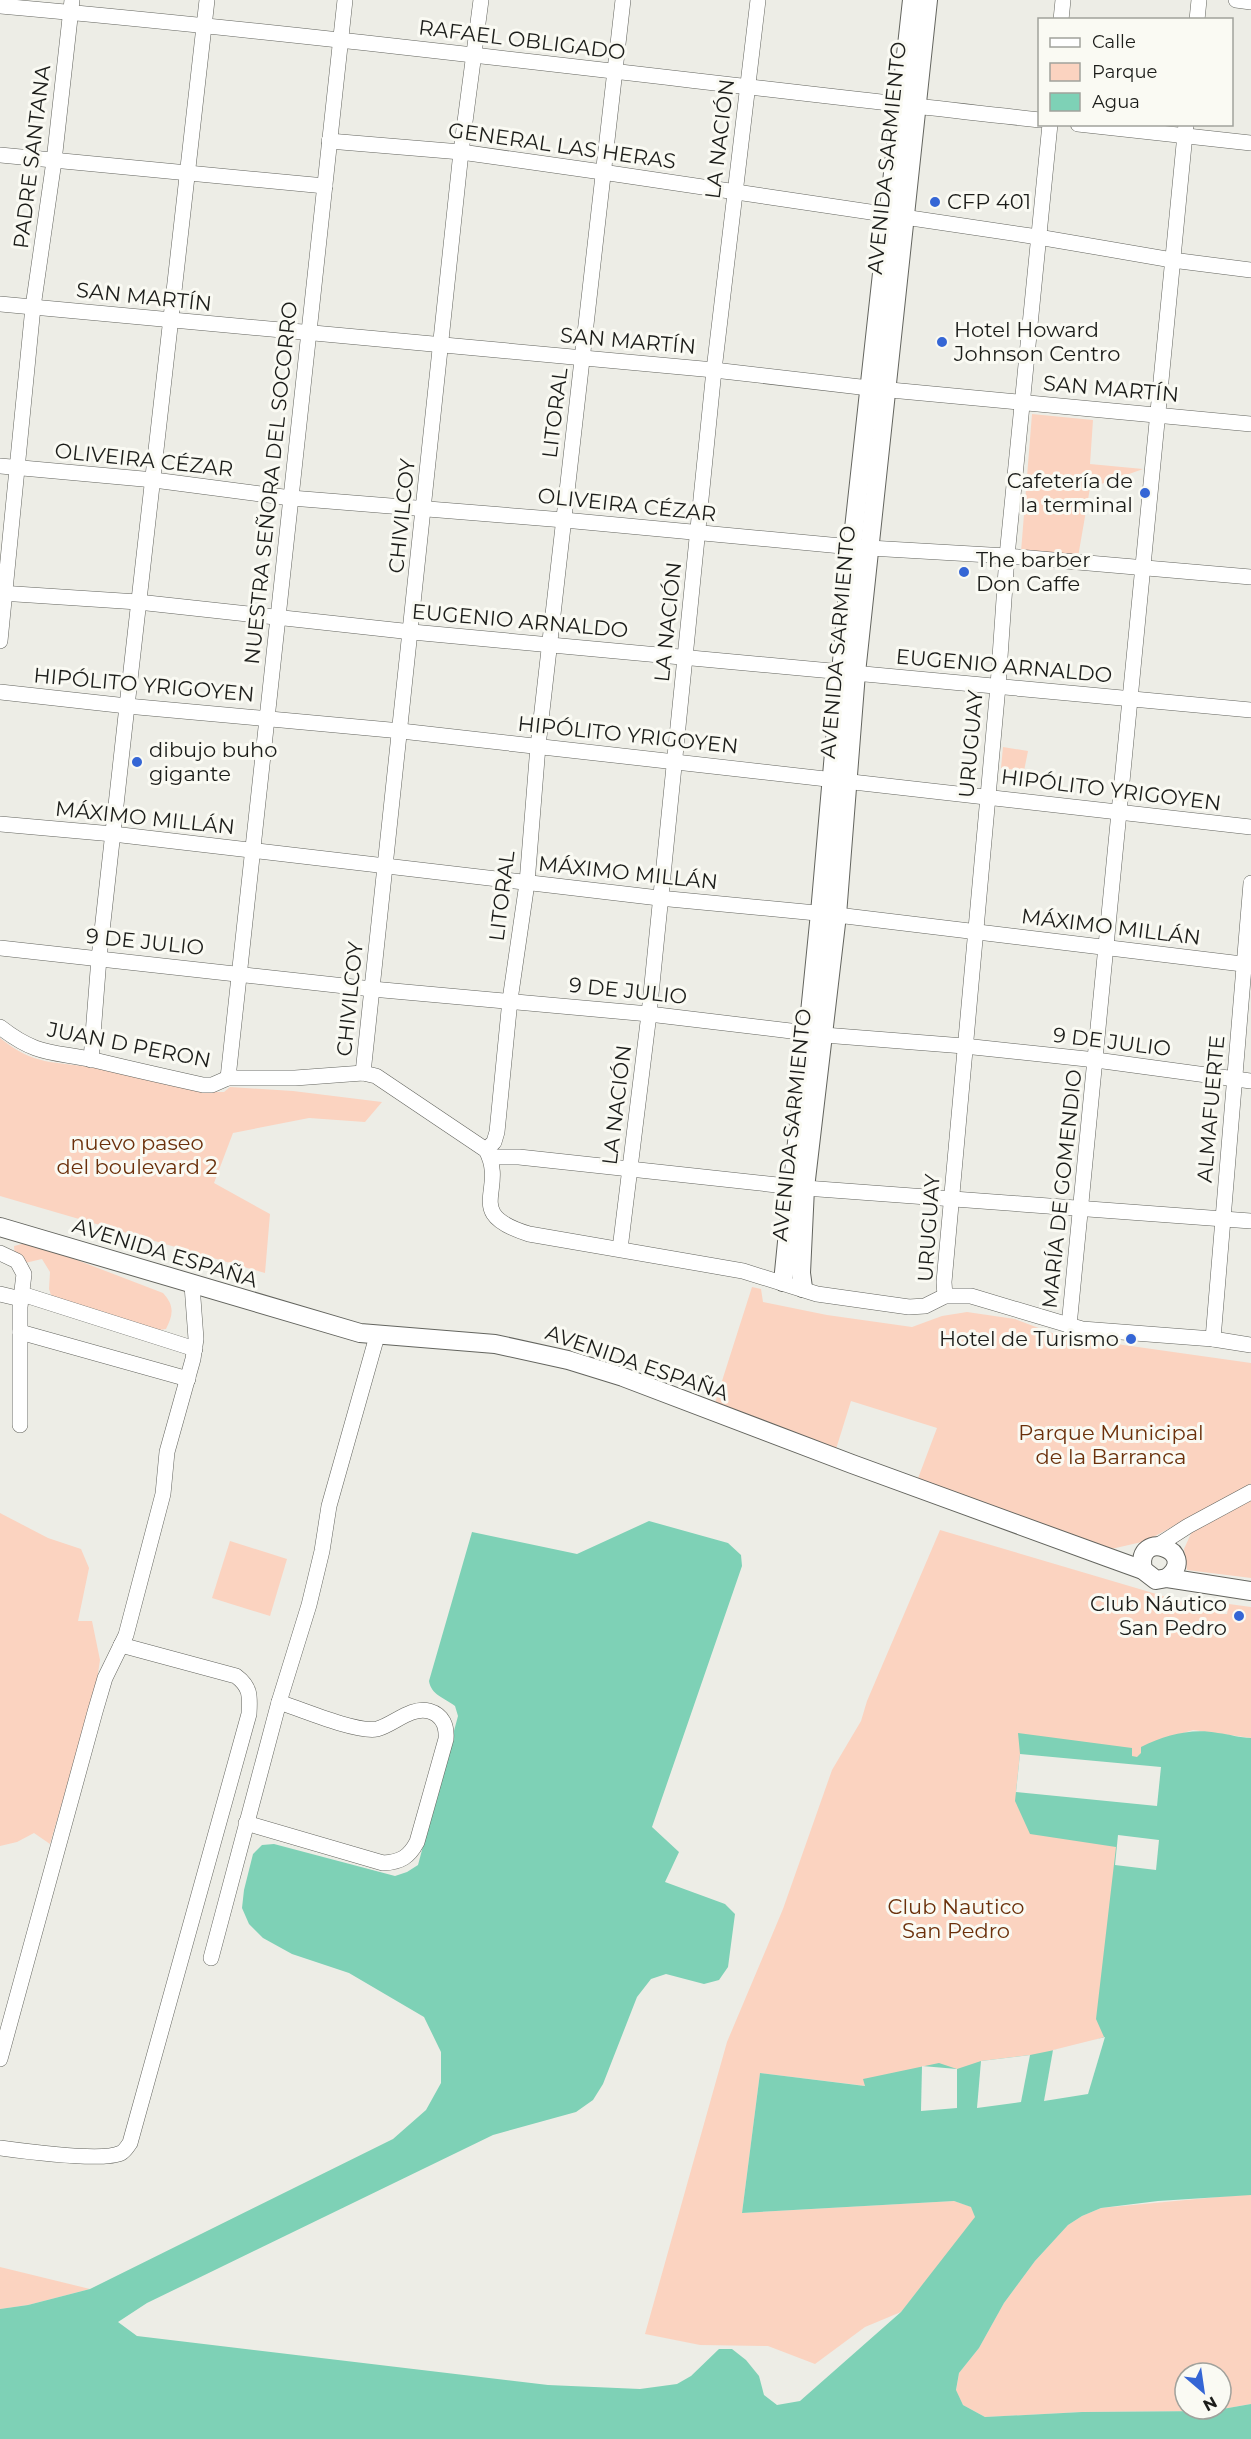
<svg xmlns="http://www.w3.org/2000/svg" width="1251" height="2439" font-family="Montserrat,sans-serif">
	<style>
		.green { fill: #fbd3c0; fill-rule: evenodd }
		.water { fill: #7ed1b6 }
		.pier { fill: #edede6 }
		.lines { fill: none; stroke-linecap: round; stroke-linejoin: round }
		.minor-casing { stroke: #63645e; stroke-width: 16 }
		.major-casing { stroke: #63645e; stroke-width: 20 }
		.minor { stroke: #fff; stroke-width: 15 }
		.major { stroke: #fff; stroke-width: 18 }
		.poi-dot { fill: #3566d5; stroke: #fafaf3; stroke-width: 2 }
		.labels { text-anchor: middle; stroke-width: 6; stroke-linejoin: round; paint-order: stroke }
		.street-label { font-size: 21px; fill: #1c1d1a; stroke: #fafaf3 }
		.poi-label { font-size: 21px; fill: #1c1d1a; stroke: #fafaf3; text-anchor: start }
		.park-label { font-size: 21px; fill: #6b300b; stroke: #fafaf3 }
	</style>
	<rect width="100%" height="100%" fill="#edede6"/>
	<g class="green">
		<polygon points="1032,414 1093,420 1090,464 1143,469 1090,488 1078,557 1021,552"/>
		<polygon points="1003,747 1028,751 1024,771 1001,768"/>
		<path d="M0,1038C34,1066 54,1061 95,1068C134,1076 173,1084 212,1092H224L230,1087L293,1091L382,1102L365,1122L309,1118L233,1133L214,1183L270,1214L265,1273L0,1196Z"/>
		<path d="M30,1242L163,1293C175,1306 173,1315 166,1329L159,1330L54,1304L49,1289L50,1272L42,1259L25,1263L15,1258L14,1246Z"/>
		<polygon points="752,1287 761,1289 763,1302 827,1315 912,1327 942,1316 967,1312 1015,1319 1060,1336 1251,1363 1251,1484 1146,1541 1107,1550 917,1481 937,1428 851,1401 836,1449 714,1406"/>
		<polygon points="1251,1499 1251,1578 1187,1570 1184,1549 1193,1529"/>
		<polygon points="0,1513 48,1538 81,1549 89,1568 78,1621 92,1621 100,1660 96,1687 50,1844 34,1833 17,1842 0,1846"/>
		<polygon points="940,1530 1224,1614 1227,1614 1229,1604 1251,1607 1251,1738 1193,1730 1177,1735 1161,1767 1127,2047 866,2086 760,2073 742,2213 954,2201 972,2207 975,2217 970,2226 901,2312 865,2327 815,2364 768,2346 700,2345 645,2334 727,2042 783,1909 832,1770 861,1721 867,1701"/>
		<polygon points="230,1541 287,1559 270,1616 212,1598"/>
		<path d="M1239,2195H1251V2404L1211,2411L1082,2412L985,2417L963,2405L956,2391L959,2373L979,2348L1004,2303L1035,2261L1068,2225L1082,2216L1101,2208ZM1185,2373H1221V2409H1185Z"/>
		<polygon points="0,2267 90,2289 28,2305 0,2309"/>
	</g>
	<path class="water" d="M649,1521L728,1543L741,1555L742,1566L652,1827L679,1852L665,1882L725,1904L735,1914L728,1967L719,1980L704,1984L666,1974L651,1979L637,1997L603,2084L593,2100L576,2112L493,2135L147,2303L118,2322L137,2336L548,2385L640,2389L677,2384L691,2376L719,2349H732L746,2360L759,2376L764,2395L777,2405L800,2401L901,2312L975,2217L971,2207L954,2201L742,2213L760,2073L865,2086L863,2079L939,2063L957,2069L981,2061L1030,2055L1084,2044L1104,2037L1096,2019L1116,1847L1030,1834L1015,1801L1020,1754L1018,1733L1132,1748V1756L1137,1757L1141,1753V1747C1166,1735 1191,1728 1218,1733C1229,1734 1240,1738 1251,1738V2195L1158,2201L1101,2208L1082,2216L1068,2225L1035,2261L1004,2303L979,2348L959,2373L956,2390L963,2405L985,2417L1082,2412L1211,2411L1251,2404V2439H0V2309L28,2305L90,2289L393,2139L426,2110L441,2083V2052L424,2017L349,1973L292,1954L263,1938L249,1924L242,1908L244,1890L253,1854L262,1845L274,1844L395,1876L407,1872L418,1865L458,1716L455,1706C445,1698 431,1695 429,1681L472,1532L577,1554Z"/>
	<g class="pier">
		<polygon points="1020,1754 1161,1767 1157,1806 1016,1792"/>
		<polygon points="1118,1835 1159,1840 1156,1870 1115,1865"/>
		<polygon points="1105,2037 1088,2094 1044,2101 1053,2050"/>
		<polygon points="1030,2055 1021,2102 977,2108 981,2061"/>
		<polygon points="922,2066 957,2069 957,2108 921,2111"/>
	</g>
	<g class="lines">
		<g class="minor-casing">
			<g id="minor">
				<polyline points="1236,0 1251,2"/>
				<path d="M0,6C347,37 693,82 1040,120"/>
				<polyline points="1061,20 1063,0"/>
				<polyline points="1197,20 1199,0"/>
				<polyline points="1078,124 1251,143"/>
				<polyline points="329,141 461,152 602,172 1038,237 1172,260 1251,270"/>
				<polyline points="0,155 325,186"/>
				<polyline points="0,304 714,370 869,388 1251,424"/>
				<polyline points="0,466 154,480 291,498 564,520 852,547 1007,556 1251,577"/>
				<polyline points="0,593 138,602 412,632 1251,710"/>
				<polyline points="0,641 33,307 54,161 72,0"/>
				<polyline points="0,692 127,706 401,731 1251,827"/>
				<polyline points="0,824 113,834 659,898 837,915 1251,965"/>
				<polyline points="0,948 372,989 649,1014 824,1035 964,1046 1096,1060 1251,1081"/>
				<path d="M0,1027C37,1056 52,1051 94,1060C131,1069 167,1077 203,1085H212L228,1078H295L363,1073L376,1076L486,1150C508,1191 461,1213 529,1234L743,1271L817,1294L909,1307L925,1306L945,1296H971L1082,1329L1213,1339L1251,1345"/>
				<polyline points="91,1060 99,958 127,706 207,0"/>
				<polyline points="363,1073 461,152 481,0"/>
				<polyline points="228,1078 345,0"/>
				<polyline points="486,1150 494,1142 497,1132 510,1000 527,883 538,746 623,0"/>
				<polyline points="490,1157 519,1157 805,1188 1251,1221"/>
				<polyline points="620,1249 649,1014 714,370 758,0"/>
				<polyline points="0,1253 17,1261 24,1274 20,1307 20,1425"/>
				<polyline points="0,1294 21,1299"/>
				<polyline points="22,1294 195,1349"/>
				<polyline points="945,1296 944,1282 998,686 1007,556 1050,124"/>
				<path d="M1069,1326C1110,926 1145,525 1186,124"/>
				<polyline points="20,1332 188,1379"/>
				<polyline points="1213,1339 1251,883"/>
				<polyline points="1157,1546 1188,1526 1251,1492"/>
				<path d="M246,1823L383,1863C401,1862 409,1857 417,1842L446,1739C447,1726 443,1715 429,1711C411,1706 393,1725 377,1729C357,1733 300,1709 279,1702"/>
				<polyline points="211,1958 279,1702 309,1605 322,1551 329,1506 377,1336"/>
				<polyline points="0,2059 95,1712 105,1678 126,1635 163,1494 167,1452 193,1359 196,1339 192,1285"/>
				<path d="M0,2148C22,2151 103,2162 121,2153C125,2151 127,2147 130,2143L249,1714C250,1697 251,1687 236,1676L121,1645"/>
			</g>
		</g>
		<g class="major-casing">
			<g id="major">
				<polyline points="0,1227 360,1333 495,1344 568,1360 623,1377 852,1464 1107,1557 1143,1570 1156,1580 1167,1578 1251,1591"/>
				<polyline points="783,1282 820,913 852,547 912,0"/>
				<polyline points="803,1288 801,1273 805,1188 837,915 856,673 928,0"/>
				<path d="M1143,1570C1134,1527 1201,1551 1167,1578"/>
			</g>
		</g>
		<use href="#minor" class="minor"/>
		<use href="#major" class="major"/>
	</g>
	<g class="poi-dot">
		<circle cx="935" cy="202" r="6"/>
		<circle cx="942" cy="342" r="6"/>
		<circle cx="1145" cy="493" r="6"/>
		<circle cx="964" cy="572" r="6"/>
		<circle cx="137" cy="762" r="6"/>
		<circle cx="1131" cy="1339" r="6"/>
		<circle cx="1239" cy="1616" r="6"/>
	</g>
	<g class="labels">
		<g class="street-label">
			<text transform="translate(522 40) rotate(7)" y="7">RAFAEL OBLIGADO</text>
			<text transform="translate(720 139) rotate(-83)" y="7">LA NACIÓN</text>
			<text transform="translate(562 146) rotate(8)" y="7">GENERAL LAS HERAS</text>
			<text transform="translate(32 157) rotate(-83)" y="7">PADRE SANTANA</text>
			<text transform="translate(887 158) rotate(-84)" y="7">AVENIDA SARMIENTO</text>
			<text transform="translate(144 297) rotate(6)" y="7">SAN MARTÍN</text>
			<text transform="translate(628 341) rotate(5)" y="7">SAN MARTÍN</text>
			<text transform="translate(1111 389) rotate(5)" y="7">SAN MARTÍN</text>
			<text transform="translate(555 413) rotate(-83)" y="7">LITORAL</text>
			<text transform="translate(144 460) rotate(6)" y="7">OLIVEIRA CÉZAR</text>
			<text transform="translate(271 483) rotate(-84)" y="7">NUESTRA SEÑORA DEL SOCORRO</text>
			<text transform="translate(627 505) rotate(6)" y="7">OLIVEIRA CÉZAR</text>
			<text transform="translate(402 516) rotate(-84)" y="7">CHIVILCOY</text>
			<text transform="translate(520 621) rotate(5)" y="7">EUGENIO ARNALDO</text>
			<text transform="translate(668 622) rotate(-84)" y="7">LA NACIÓN</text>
			<text transform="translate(838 642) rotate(-85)" y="7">AVENIDA SARMIENTO</text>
			<text transform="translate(1004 666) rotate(5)" y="7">EUGENIO ARNALDO</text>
			<text transform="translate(144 685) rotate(5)" y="7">HIPÓLITO YRIGOYEN</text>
			<text transform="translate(628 735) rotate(6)" y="7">HIPÓLITO YRIGOYEN</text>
			<text transform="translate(971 744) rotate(-85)" y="7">URUGUAY</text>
			<text transform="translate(1111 790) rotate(7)" y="7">HIPÓLITO YRIGOYEN</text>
			<text transform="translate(145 818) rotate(6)" y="7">MÁXIMO MILLÁN</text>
			<text transform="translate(628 873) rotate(6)" y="7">MÁXIMO MILLÁN</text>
			<text transform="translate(502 896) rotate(-83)" y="7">LITORAL</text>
			<text transform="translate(1111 927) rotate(7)" y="7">MÁXIMO MILLÁN</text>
			<text transform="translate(145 942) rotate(6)" y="7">9 DE JULIO</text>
			<text transform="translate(628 991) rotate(6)" y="7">9 DE JULIO</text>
			<text transform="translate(350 999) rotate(-84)" y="7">CHIVILCOY</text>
			<text transform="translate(1112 1042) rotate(7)" y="7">9 DE JULIO</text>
			<text transform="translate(129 1045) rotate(11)" y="7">JUAN D PERON</text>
			<text transform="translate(617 1105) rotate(-83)" y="7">LA NACIÓN</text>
			<text transform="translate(1211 1109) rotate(-85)" y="7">ALMAFUERTE</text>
			<text transform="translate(792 1125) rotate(-84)" y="7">AVENIDA SARMIENTO</text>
			<text transform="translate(1062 1189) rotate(-84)" y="7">MARÍA DE GOMENDIO</text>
			<text transform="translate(929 1228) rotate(-86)" y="7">URUGUAY</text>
			<text transform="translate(165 1253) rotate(17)" y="7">AVENIDA ESPAÑA</text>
			<text transform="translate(637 1363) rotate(19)" y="7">AVENIDA ESPAÑA</text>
		</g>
		<g class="poi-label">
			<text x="947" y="209">CFP 401</text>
			<text x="954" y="337">Hotel Howard<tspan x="954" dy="24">Johnson Centro</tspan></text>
			<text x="1133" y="488" text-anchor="end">Cafetería de<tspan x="1133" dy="24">la terminal</tspan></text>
			<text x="976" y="567">The barber<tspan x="976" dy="24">Don Caffe</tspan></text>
			<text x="149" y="757">dibujo buho<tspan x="149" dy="24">gigante</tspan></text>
			<text x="1119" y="1346" text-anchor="end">Hotel de Turismo</text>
			<text x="1227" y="1611" text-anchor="end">Club Náutico<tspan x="1227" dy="24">San Pedro</tspan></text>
		</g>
		<g class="park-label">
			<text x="137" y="1150">nuevo paseo<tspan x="137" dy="24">del boulevard 2</tspan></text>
			<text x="1111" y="1440">Parque Municipal<tspan x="1111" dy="24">de la Barranca</tspan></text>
			<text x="956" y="1914">Club Nautico<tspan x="956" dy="24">San Pedro</tspan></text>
		</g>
	</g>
	<rect x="1038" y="18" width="195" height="108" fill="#fafaf3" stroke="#a1a29c" stroke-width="1.5"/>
	<rect x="1050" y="38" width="30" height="9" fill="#ffffff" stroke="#a1a29c" stroke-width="1.5"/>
	<text x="1092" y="48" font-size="18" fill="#1c1d1a">Calle</text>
	<rect x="1050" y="63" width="30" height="18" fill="#fbd3c0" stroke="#a1a29c" stroke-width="1.5"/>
	<text x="1092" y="78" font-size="18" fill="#1c1d1a">Parque</text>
	<rect x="1050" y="93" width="30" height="18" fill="#7ed1b6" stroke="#a1a29c" stroke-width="1.5"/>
	<text x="1092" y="108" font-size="18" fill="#1c1d1a">Agua</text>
	<g transform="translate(1203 2391) rotate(151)"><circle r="28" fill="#fafaf3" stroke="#a1a29c" stroke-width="1.5"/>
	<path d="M0-4.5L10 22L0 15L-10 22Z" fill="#3566d5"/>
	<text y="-9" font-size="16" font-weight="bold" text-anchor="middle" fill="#1c1d1a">N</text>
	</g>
</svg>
